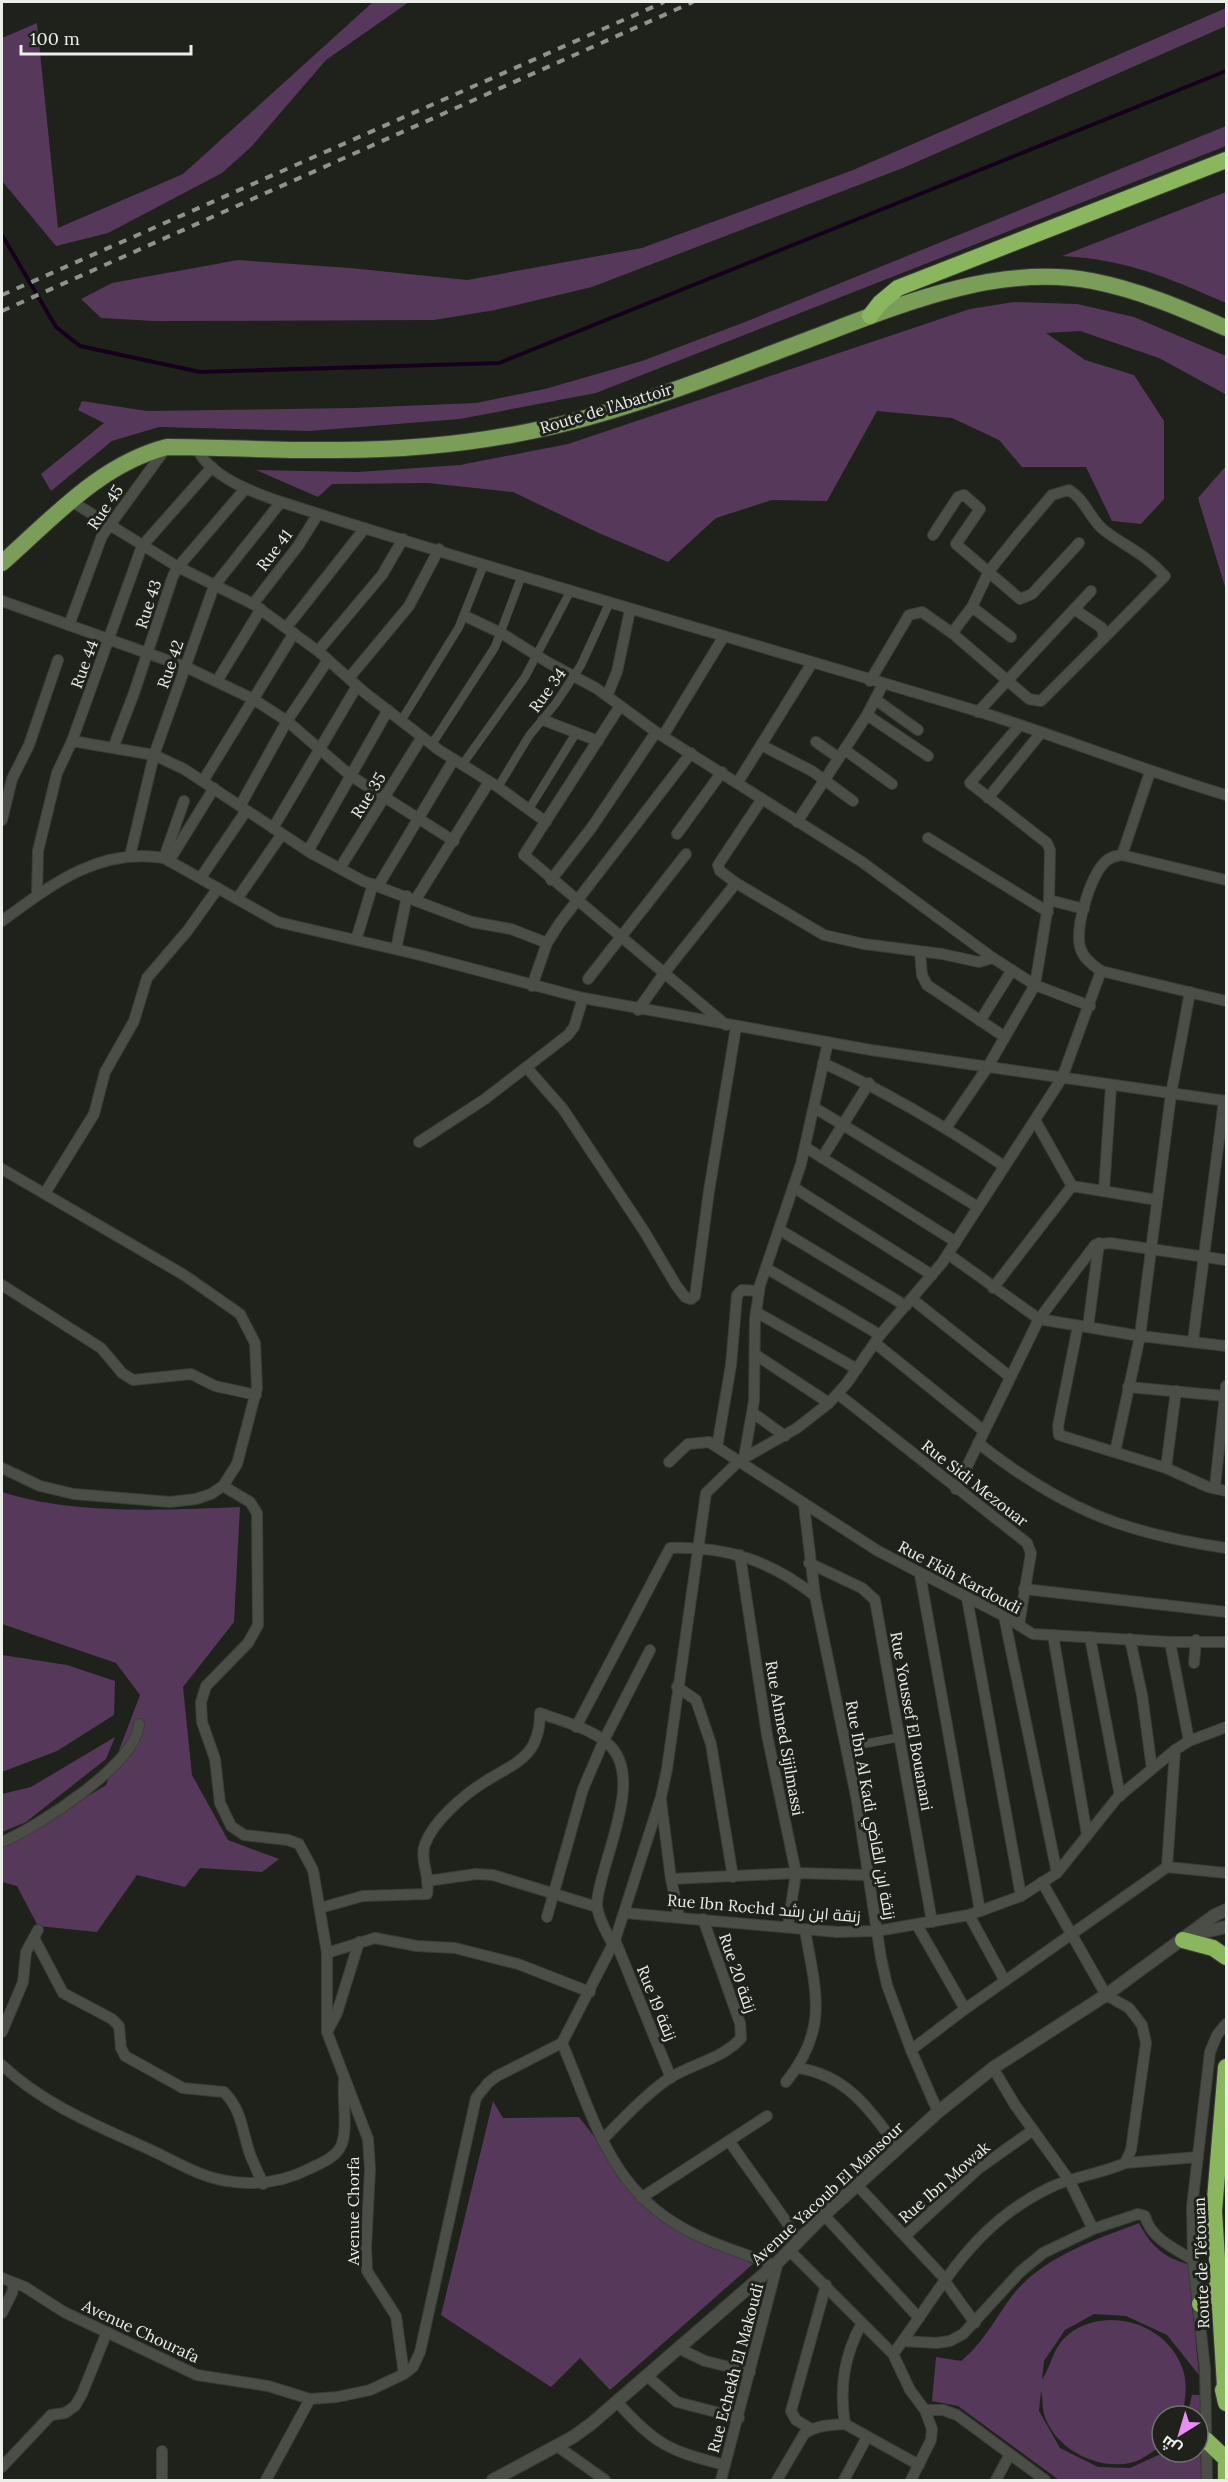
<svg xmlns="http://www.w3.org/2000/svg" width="1228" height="2482" font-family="Lora,Cairo,serif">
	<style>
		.green { fill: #56385a }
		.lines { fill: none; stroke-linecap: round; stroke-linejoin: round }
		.stream { stroke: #17001c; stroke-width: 4 }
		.pedestrian-casing { stroke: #3a3e38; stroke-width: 9 }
		.minor-casing { stroke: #3a3e38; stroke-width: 12 }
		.tertiary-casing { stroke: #3a3e38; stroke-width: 14 }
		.primary-casing { stroke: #3a3e38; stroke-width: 18 }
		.trunk-casing { stroke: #3a3e38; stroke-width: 18 }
		.pedestrian { stroke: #4a4e46; stroke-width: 8 }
		.minor { stroke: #4a4e46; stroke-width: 10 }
		.tertiary { stroke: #4a4e46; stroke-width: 12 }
		.primary { stroke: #7a9d57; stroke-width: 16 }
		.trunk { stroke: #8ab75d; stroke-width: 16 }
		.rail { stroke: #8f938d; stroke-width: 4; stroke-dasharray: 8 8; stroke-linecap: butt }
		.labels { text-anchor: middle; stroke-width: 6; stroke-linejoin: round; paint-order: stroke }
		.street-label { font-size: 16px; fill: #ebeee9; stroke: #1e221b }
	</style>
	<rect width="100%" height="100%" fill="#1e221b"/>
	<g class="green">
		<polygon points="373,2 409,2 326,60 251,147 222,173 108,233 56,246 2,181 2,38 37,23 58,228 183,174"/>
		<polygon points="1226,8 1226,26 903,168 592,287 495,310 434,320 154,321 101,318 81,299 112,283 238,260 350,268 467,280 642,248 853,170"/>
		<polygon points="1226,126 1226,146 596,393 460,419 309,431 159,427 112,441 51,491 41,474 104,423 78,410 82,401 147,411 353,408 476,403 545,389 642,361 745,322"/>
		<path d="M1226,192V303C1166,277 1129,260 1062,256Z"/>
		<polygon points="1014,302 1077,304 1134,317 1226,356 1225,394 1159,358 1080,331 1046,333 1085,360 1134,375 1164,421 1164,499 1141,524 1112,521 1086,467 1022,467 999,440 952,418 877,411 827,501 772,500 716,518 668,562 601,534 513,492 428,483 332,484 318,497 256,470 358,472 460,465 568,444 970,309"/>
		<polygon points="1226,466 1226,590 1198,498"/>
		<path d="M2,1492C73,1515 165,1510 240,1507L234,1622L183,1687L192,1775L228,1840L279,1859L262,1872L200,1868L185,1887L137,1875L97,1932L38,1926L17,1886L2,1882V1848L106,1785L140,1695L116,1663L2,1624Z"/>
		<polygon points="2,1655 67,1665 115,1681 114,1715 57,1751 2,1772"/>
		<polygon points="115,1737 106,1759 26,1822 2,1832 2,1794 31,1787"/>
		<polygon points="493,2101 503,2118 579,2117 658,2218 753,2264 610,2390 580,2358 551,2387 441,2315"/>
		<path d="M1139,2223C1150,2245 1164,2258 1188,2264L1199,2375L1167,2335L1126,2316L1094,2314L1065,2330L1044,2361L1042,2380C1053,2363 1052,2345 1073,2331C1112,2306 1169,2326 1183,2370C1188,2386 1185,2401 1182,2416H1162V2446C1153,2451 1143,2459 1134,2462C1099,2472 1054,2449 1044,2414C1042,2406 1043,2398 1041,2391L1039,2411L1060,2448L1098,2467L1130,2468L1165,2452H1198V2416H1187L1192,2395H1200L1201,2480H1059L958,2406L932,2401L936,2357L961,2361C985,2341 994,2320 1012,2296C1042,2257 1095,2240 1139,2223Z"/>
	</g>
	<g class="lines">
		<polyline class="stream" points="2,235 56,327 80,346 200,372 499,363 1226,71"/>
		<g class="pedestrian-casing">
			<g id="pedestrian">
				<polyline points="401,721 459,627 484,564"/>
				<polyline points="432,744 495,647 522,575"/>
				<polyline points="462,765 525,677 571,590"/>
				<polyline points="498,787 529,736 556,703 581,665 609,604"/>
				<polyline points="529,809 576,733"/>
				<polyline points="847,1747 901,1737"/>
			</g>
		</g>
		<g class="minor-casing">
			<g id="minor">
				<path d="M196,447C210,477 252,492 281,502C512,576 745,641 977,711C1061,737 1142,770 1226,795"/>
				<polyline points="71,501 178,567 253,604 318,651 364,692 439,750 498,787 546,822"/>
				<polyline points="933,535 958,497 964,495 980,509 956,544 1020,599 1032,594 1079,543"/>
				<polyline points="2,601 186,667 253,699 287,721 351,776 454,841"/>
				<polyline points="253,604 298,546 318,514"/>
				<polyline points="972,607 1011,637"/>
				<polyline points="465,616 501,633 549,663 596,688 656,732 862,862 993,958 1035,985 1090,1006"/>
				<polyline points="69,625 102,536 166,448"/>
				<polyline points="286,628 365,528"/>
				<path d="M952,633L972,607L989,571L1018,535L1052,495L1069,490C1086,500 1090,520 1105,531C1128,548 1144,553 1165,576L1104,638"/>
				<polyline points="318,651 382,575 403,539"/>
				<polyline points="349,678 409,606 439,549"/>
				<polyline points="217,681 261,609"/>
				<polyline points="870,681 909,615 922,612 952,633 1029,699 1041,701 1104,638 1102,628 1074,609"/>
				<polyline points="607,696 617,672 630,610"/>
				<polyline points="876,700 918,730"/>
				<polyline points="620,706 524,855 726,1025"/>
				<polyline points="978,712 1091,591"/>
				<polyline points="867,715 928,756"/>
				<polyline points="543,720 598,741"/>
				<polyline points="663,736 724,636"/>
				<polyline points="72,741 154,755 184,769 311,853 363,881 472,922 511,929 547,943"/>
				<polyline points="816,742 839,758"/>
				<polyline points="761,745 812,771 853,801"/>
				<polyline points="113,748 134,693 173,576 178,567 245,489"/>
				<polyline points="845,750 892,784"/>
				<polyline points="203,781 294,633"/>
				<polyline points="738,782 812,663"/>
				<polyline points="988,798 1040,734"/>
				<polyline points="762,799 718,865 720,871 736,883 824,935 864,944 942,954 979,962 993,958"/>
				<polyline points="240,806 287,721 328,660"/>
				<polyline points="2,820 12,779 29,745 58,660"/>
				<polyline points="797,822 867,715 883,684"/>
				<polyline points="273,828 357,686"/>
				<polyline points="677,834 722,772"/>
				<polyline points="928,838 1048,912"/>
				<polyline points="308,851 388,710"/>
				<polyline points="1122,855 1150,772"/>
				<polyline points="130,856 154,755 214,586 281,502"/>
				<polyline points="164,858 184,801"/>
				<polyline points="169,861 214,788"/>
				<polyline points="340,868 422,737"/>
				<polyline points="201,877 246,811"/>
				<polyline points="551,880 592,827 656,732"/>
				<path d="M1226,880L1122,855C1115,856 1110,857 1105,862C1090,877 1075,927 1080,947C1083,958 1092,965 1101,971L1226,1001"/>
				<polyline points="378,886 454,759"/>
				<polyline points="37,895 38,851 57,773 72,741 142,546 212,467"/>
				<polyline points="237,899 282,834"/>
				<polyline points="416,899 489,782"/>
				<polyline points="1049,900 1084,909"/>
				<path d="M2,921C51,885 99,847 164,858L278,922L420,955L583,998L871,1050L1226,1101"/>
				<polyline points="356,940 373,884"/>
				<polyline points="396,949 407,896"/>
				<polyline points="920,952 922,975 927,985 1005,1037"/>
				<polyline points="588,979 686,854"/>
				<polyline points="532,986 547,943 559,924 691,753"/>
				<polyline points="638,1010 665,972 736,883"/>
				<polyline points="980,1021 1012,970"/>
				<path d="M823,1063C887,1092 946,1127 1004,1166"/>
				<polyline points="527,1068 563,1109 644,1231 676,1285 685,1297 691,1299 695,1296 709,1191 736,1027"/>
				<polyline points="815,1108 978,1207"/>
				<polyline points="1035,1120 1072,1186"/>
				<polyline points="946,1128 987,1068 1035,985 1049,900 1050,850 1047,843 970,783 1019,726"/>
				<polyline points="419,1142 485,1099 568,1035 574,1027 583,998"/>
				<polyline points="805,1147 956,1242"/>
				<polyline points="822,1158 869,1083"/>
				<polyline points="2,1169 184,1275 240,1314 255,1343 257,1388 237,1464 223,1486 211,1494 196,1499 170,1502 74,1494 40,1486 2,1468"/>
				<polyline points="793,1187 932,1275"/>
				<polyline points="1104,1190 1111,1087"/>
				<polyline points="45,1193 94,1114 105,1072 134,1021 147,978 188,930 218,888"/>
				<polyline points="780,1230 906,1306"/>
				<polyline points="948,1254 1039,1319 1140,1336 1226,1346"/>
				<polyline points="766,1268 880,1335"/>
				<polyline points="2,1285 101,1348 122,1373 133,1380 191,1374 215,1386 256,1395"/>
				<polyline points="993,1288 1072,1186 1157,1200"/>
				<polyline points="912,1299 1009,1376"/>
				<polyline points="756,1312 857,1369"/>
				<polyline points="1078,1326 1058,1426 1059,1435 1166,1468 1208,1487 1226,1491"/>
				<polyline points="1088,1327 1099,1243"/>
				<polyline points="1193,1341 1224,1101"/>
				<polyline points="875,1343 984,1431"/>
				<polyline points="756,1355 829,1403"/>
				<polyline points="1128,1387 1225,1396"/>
				<polyline points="838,1394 1027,1543 1031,1553 1019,1625"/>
				<polyline points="753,1413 785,1436"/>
				<path d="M978,1443C1061,1508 1122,1533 1226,1548"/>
				<polyline points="717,1447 731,1365 737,1295 742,1290 759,1291"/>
				<polyline points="1115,1452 1140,1336 1171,1094 1190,992"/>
				<polyline points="744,1458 754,1401 755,1319 760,1285 801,1164 828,1042"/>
				<polyline points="669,1462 688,1444 709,1442 878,1551 1004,1616 1033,1634 1170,1642 1226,1642"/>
				<polyline points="1166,1468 1176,1391"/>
				<polyline points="223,1486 250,1502 257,1513 258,1625 248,1643 206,1686 201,1702 202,1722 215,1759 220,1803 231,1826 244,1835 288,1840 299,1844 313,1870 327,1953 327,2032 368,2139 370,2169 366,2247 367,2271 396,2316 404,2374"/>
				<polyline points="1215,1486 1226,1386"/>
				<polyline points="956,1489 1039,1319 1095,1245 1110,1243 1226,1260"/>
				<polyline points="804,1505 815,1596 857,1801 881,1958 887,1985 911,2050 938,2112"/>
				<polyline points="740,1555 767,1735 796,1873 788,1926"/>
				<polyline points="809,1563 862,1588 875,1600 932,1922"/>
				<polyline points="920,1574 980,1911"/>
				<polyline points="1024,1589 1226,1612"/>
				<polyline points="967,1598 1021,1896"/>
				<polyline points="1004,1616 1057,1873"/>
				<polyline points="1053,1635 1087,1835"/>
				<polyline points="1090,1637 1120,1796"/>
				<polyline points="1130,1639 1142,1695 1152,1769"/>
				<polyline points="1170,1642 1189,1741"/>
				<polyline points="1194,1663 1196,1640"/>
				<polyline points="677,1687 696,1700 711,1744 733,1877"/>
				<path d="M576,1727L670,1548C726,1546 772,1561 815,1596"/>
				<polyline points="661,1801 671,1879 679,1917"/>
				<path d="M2,1842C36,1828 138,1763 139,1724"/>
				<polyline points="1167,1867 1175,1750"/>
				<polyline points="671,1879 796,1873 867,1875"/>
				<polyline points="427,1881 476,1874 493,1875 597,1907"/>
				<path d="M320,1908L363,1896L427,1894C431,1878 419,1859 425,1844C434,1820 465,1794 486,1781C517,1762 540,1756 540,1713C561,1721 590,1728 607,1743C647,1776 601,1859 597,1902C596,1915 607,1933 613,1945"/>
				<polyline points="625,1913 837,1932 877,1931 969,1915 1021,1896 1057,1873 1117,1798 1175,1750 1189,1741 1226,1727"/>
				<polyline points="969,1915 1005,1981"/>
				<polyline points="547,1917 583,1789 604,1740 650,1650"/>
				<polyline points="917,1925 965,2009"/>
				<path d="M34,1938L63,1993L112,2019L119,2026L121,2048L125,2056L183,2088L224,2092C243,2111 242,2133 251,2157C255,2166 259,2175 263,2184"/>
				<polyline points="615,1940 671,2078"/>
				<polyline points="327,1953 375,1938 417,1946 455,1948 518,1964 590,1992"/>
				<polyline points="2,2032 23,1982 26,1952 38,1930"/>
				<polyline points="327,2032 337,2013 359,1942"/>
				<path d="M562,2043C591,2110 607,2181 673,2222C703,2242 741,2252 774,2265"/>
				<polyline points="911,2050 965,2009 1167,1867 1226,1873"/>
				<path d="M2,2065C45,2106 101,2127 155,2152C178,2163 201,2177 227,2181C256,2186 284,2182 311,2168C321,2163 334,2158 340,2148C349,2133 342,2099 344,2080"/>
				<path d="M798,2068C847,2075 870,2110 898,2148"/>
				<polyline points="993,2068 1015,2105 1069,2180 1093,2229"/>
				<path d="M786,2082C829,2029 816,1993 805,1930"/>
				<path d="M603,2139C624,2118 644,2096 668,2079C691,2064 723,2059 741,2038L740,2023L703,1919"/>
				<polyline points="729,2141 800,2241"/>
				<polyline points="1125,2163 1198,2157"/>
				<polyline points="857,2185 945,2279"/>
				<polyline points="641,2198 767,2116"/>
				<polyline points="824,2215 919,2318"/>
				<polyline points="905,2236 978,2169 1033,2130"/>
				<polyline points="790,2251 893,2354 910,2390 925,2410 932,2429 931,2440 911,2480"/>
				<polyline points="2,2278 25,2287 64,2312 197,2375 268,2386 310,2399 337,2397 370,2390 404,2374 413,2367 420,2352 476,2098 488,2083 497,2076 562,2043 615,1940 661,1797 667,1769 706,1493 739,1461 797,1428 829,1403 847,1383 880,1335 942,1263 1062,1078 1101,971"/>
				<polyline points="944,2280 975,2323"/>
				<polyline points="2,2313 12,2293 14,2283"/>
				<path d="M903,2341L936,2343L950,2341L963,2334L1020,2272L1043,2253L1093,2229L1138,2214L1145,2216C1151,2239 1174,2248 1193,2260"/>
				<polyline points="678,2348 705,2361 750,2372"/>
				<path d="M893,2354C944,2286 970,2226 1051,2187C1075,2176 1101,2174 1125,2163L1131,2150L1146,2043L1142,2025L1129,2008L1106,1995L1042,1882"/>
				<polyline points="647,2376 677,2402 739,2418"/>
				<path d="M617,2402C656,2445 669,2451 725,2465"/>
				<polyline points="925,2410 943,2410 957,2415 1045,2480"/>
				<path d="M845,2424C839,2388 844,2355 862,2323"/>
				<polyline points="811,2429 796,2420 791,2411 826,2285"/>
				<polyline points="557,2446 605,2480"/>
				<polyline points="162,2451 162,2480"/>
				<polyline points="2,2467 51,2415 65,2413 75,2406 82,2394 107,2332"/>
				<polyline points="266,2480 310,2399"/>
				<polyline points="721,2480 778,2262"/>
				<path d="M777,2480L804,2434C816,2425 831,2425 845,2424L919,2465"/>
				<polyline points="844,2480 867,2437"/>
				<polyline points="996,2480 1010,2454"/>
				<polyline points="1207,2480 1205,2369 1193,2260 1192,2207 1210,2052 1217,2035 1226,2024"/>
			</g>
		</g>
		<g class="tertiary-casing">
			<g id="tertiary">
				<polyline points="1191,1935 1226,1927"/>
				<polyline points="493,2480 573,2437 591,2424 778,2262 824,2215 938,2112 993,2068 1106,1995 1215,1915 1226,1910"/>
			</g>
		</g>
		<g class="primary-casing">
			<path id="primary" d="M2,563C52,519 100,464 167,447C224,447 280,451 337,450C408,450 480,443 550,427C638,407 725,371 810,339C897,306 996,263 1092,281C1139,290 1183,309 1226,328"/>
		</g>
		<g class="trunk-casing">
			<g id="trunk">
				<polyline points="870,316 880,303 898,288 1226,160"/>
				<polyline points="1183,1940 1213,1948 1226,1957"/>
				<polyline points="1200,2304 1218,2286"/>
				<polyline points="1226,2384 1223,2390 1226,2403"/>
				<polyline points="1225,2386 1214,2211 1226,2067"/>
				<polyline points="1206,2440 1226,2459"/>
				<polyline points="1226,2480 1226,2465"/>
			</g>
		</g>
		<use href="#pedestrian" class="pedestrian"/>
		<use href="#minor" class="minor"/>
		<use href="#tertiary" class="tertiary"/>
		<use href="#primary" class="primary"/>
		<use href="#trunk" class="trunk"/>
		<g class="rail">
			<polyline points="2,295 664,2"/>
			<polyline points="2,311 693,2"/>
		</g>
	</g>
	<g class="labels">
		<g class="street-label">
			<text transform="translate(606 408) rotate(-17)" y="6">Route de l’Abattoir</text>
			<text transform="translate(105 507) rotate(-56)" y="6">Rue 45</text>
			<text transform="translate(274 550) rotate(-53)" y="6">Rue 41</text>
			<text transform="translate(148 604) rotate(-72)" y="6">Rue 43</text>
			<text transform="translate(84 664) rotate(-70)" y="6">Rue 44</text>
			<text transform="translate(170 664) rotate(-71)" y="6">Rue 42</text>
			<text transform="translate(547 690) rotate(-54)" y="6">Rue 34</text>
			<text transform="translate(368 795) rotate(-58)" y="6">Rue 35</text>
			<text transform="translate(975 1483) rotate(38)" y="6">Rue Sidi Mezouar</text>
			<text transform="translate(960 1577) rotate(28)" y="6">Rue Fkih Kardoudi</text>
			<text transform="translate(912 1721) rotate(80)" y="6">Rue Youssef El Bouanani</text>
			<text transform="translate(785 1738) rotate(80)" y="6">Rue Ahmed Sijilmassi</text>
			<text transform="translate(871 1810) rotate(80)" y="6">Rue Ibn Al Kadi زنقة ابن القاضي</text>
			<text transform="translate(764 1908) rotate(5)" y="6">Rue Ibn Rochd زنقة ابن رشد</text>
			<text transform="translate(738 1973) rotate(71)" y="6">Rue 20 زنقة</text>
			<text transform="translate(657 2003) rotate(68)" y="6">Rue 19 زنقة</text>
			<text transform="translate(944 2182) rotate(-41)" y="6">Rue Ibn Mowak</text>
			<text transform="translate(827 2193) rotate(-43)" y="6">Avenue Yacoub El Mansour</text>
			<text transform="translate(353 2211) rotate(-90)" y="6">Avenue Chorfa</text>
			<text transform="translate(1201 2263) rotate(-92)" y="6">Route de Tétouan</text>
			<text transform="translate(141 2331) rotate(25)" y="6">Avenue Chourafa</text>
			<text transform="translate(735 2368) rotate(-75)" y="6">Rue Echekh El Makoudi</text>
		</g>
	</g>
	<rect width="1228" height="2482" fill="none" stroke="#ebeee9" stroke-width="6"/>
	<g transform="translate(1180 2434) rotate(217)"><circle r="28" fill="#1e221b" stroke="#70746d" stroke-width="1.5"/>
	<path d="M0-4.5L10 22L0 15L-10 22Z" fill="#ec8cfa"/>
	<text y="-9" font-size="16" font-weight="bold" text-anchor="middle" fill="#ebeee9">ش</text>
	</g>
	<path d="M21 45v9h170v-9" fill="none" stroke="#ebeee9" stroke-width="3"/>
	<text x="30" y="45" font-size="18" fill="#ebeee9" stroke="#1e221b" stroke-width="4.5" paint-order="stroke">100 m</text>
</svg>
